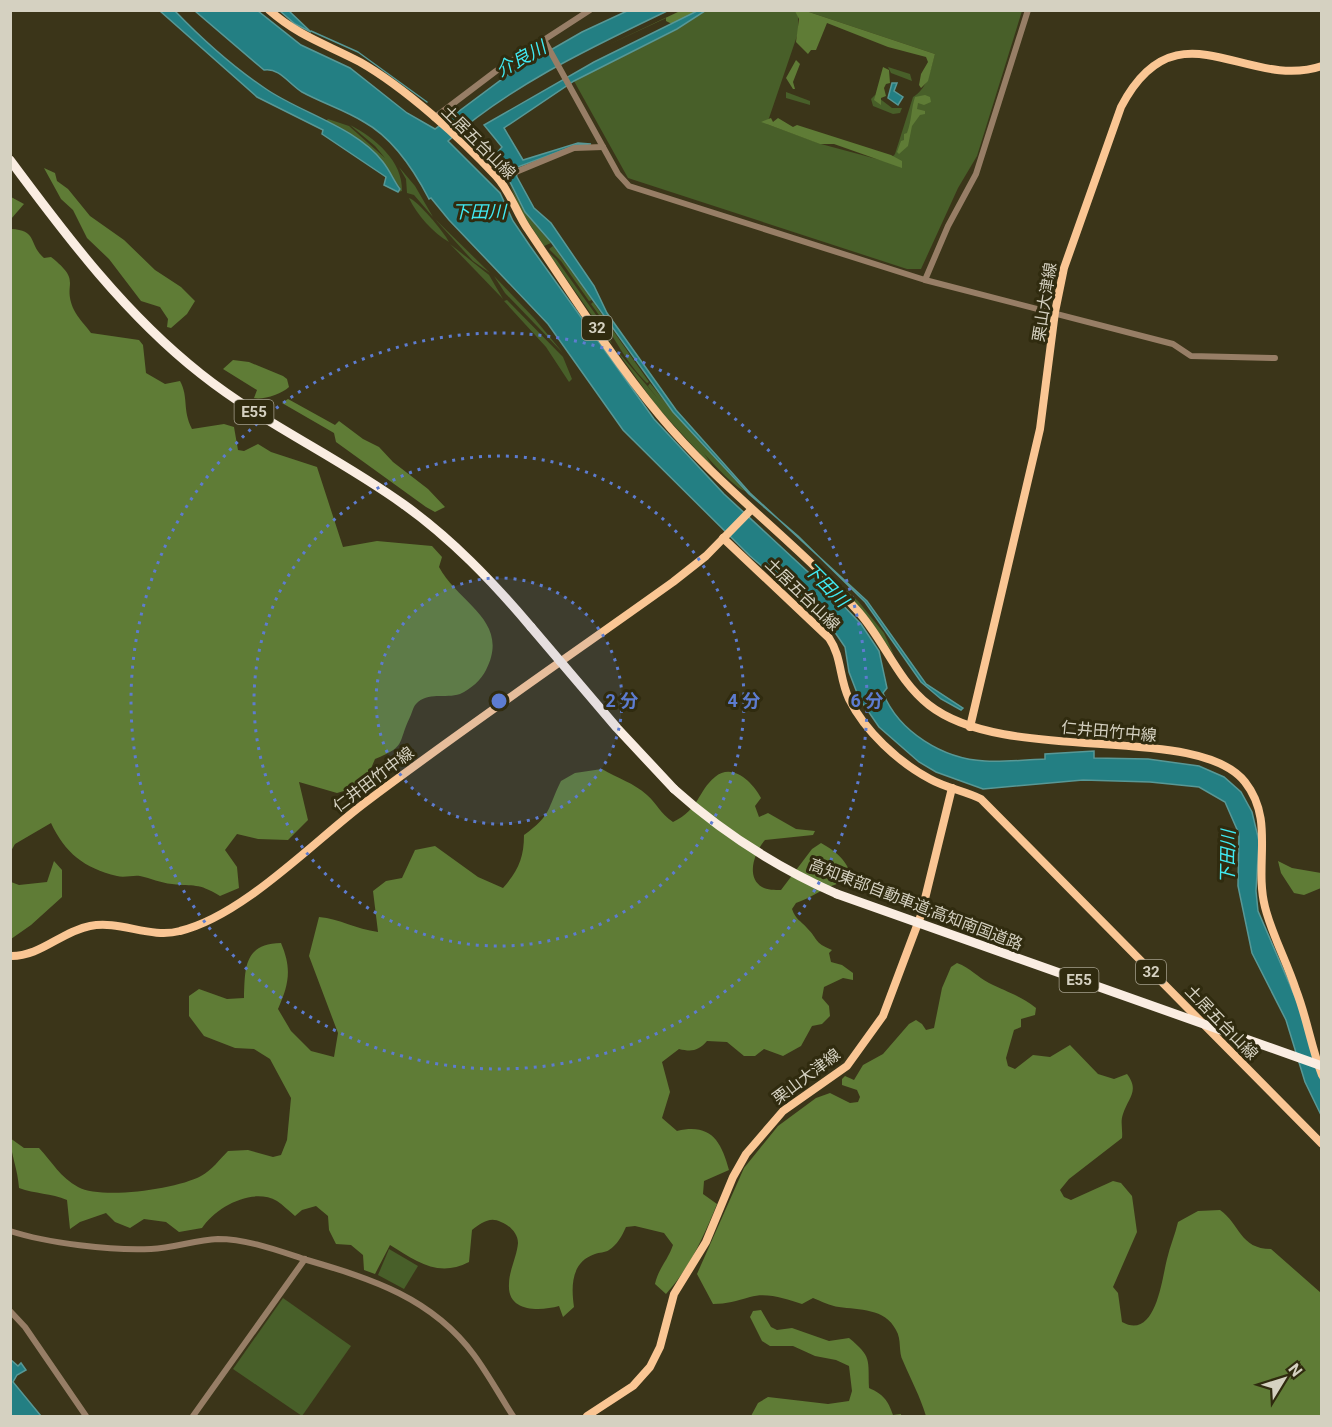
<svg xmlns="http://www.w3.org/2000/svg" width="1332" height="1427" font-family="Roboto,'Noto Sans JP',sans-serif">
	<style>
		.green { fill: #485f29 }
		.forest { fill: #5f7c36 }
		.water { fill: #237f83; stroke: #589896; stroke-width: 1.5 }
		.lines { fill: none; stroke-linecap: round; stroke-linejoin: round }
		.stream { stroke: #589896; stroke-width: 1.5 }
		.minor { stroke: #977e66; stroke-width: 6 }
		.major { stroke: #fac694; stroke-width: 8 }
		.highway { stroke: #faede2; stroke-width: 9 }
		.highway-bridge { stroke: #faede2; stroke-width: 9 }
		.ring { fill: none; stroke: #5d7cd0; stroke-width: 3; stroke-dasharray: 3 6 }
		.labels { text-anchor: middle; stroke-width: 6; stroke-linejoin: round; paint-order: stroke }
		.shield { fill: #302b0f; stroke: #a49f8c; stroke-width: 1.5 }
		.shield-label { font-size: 15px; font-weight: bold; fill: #d5d1c1 }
		.street-label { font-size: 16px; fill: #d5d1c1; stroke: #302b0f }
		.water-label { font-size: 18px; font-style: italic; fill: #40eaf3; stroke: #302b0f }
		.centre { fill: #5d7cd0; stroke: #302b0f; stroke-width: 3 }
		.ring-label { font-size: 18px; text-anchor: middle; font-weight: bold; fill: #5d7cd0; stroke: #302b0f; stroke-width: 6; stroke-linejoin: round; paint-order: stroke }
	</style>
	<rect width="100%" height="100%" fill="#3b3519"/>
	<g class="green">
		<path d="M706,11H798V33L767,124L821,144L888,162L895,154L913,97C928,88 930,70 935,54L806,11H1022L977,156L958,188L921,269H907L628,178L574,81L678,29Z"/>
		<polygon points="888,67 910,74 912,81 891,73"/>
		<polygon points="786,92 810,101 810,105 786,98"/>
		<polygon points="875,95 892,108 902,108 900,113 893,114 873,106 871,99"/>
		<path d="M328,119L349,126L385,158L375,146L350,125C375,138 403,161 402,191L398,192L401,189L377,155L326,121Z"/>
		<polygon points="399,167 415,186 433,217 414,195 407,193 406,179"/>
		<polygon points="509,183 525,213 551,243 544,246 521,211"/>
		<path d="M409,198C417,200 444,232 449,242C433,233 417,215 409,198Z"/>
		<polygon points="435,219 490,273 473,261"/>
		<polygon points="450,244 489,275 503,299"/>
		<polygon points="553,246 592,300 589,301 561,261 549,249"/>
		<polygon points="547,251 556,259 604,326 612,344"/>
		<polygon points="494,276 534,318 563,353 505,293"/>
		<polygon points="507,300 563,357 572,379 569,382 546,347 504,301"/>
		<path d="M593,302L649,382L647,383C624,361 611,330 591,304Z"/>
		<polygon points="614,347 702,450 715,470 658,408"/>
		<path d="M650,383L673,412L745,491C728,486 662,405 648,386Z"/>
		<polygon points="718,474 858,601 884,633 894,655 867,616"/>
		<polygon points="389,1249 418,1266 404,1289 378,1275"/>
		<polygon points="283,1298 351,1346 302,1416 233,1369"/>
	</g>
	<g class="forest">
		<path d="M680,11H700C690,17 682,19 672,24L666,21V18L606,46Z"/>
		<polygon points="795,11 809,12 935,54 928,81 921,88 919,85 921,74 928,62 926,57 888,47 827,23 816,50 811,50 808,54 796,42 799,19"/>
		<polygon points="796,60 800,64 793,82 795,89 793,89 786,78"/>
		<polygon points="883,67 889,70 890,83 886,84 884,88 886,96 881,98 881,105 874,100"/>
		<path d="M925,95L930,97L931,102L924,105L918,103L917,109L925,111V114L920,115L912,126L908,146L899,154L897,152L901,141L904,140V134L907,133C912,120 911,109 915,97Z"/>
		<polygon points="771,118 773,122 778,118 793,127 797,125 891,155 902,161 902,168 834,144 820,144 761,122"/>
		<polygon points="44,168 55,173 57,181 68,189 90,216 124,240 155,270 181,287 195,301 187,314 171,328 167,327 168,319 160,307 141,301 109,259 87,238 73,210 61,199"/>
		<polygon points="11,197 24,204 11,219 10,219"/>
		<path d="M11,229C38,230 28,244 44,258L51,257C84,283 61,282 74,310C78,318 86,326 91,333L139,340L143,345L146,373L165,384L180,381C189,398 182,409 192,429L224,424L234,427L238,450L244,451L258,444L271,452L317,467L343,547L377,541L432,546L442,557L439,567C459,604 511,621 486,670C481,680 471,689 460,694C445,699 428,691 416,704C413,707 412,713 410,717C397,744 407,746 375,759L364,785L337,793L299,782L308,820L288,840L258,839L237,834L225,850L237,867L239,888L220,896C197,882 195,887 172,884C160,883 151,878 140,876C133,875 124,878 117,876C84,868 65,853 51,823L15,844L11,851Z"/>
		<path d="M233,360L249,362L283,376L287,379L289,387C282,394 263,400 254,398L257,390L223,369Z"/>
		<polygon points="288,399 335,425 339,421 363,439 379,447 393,462 428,489 445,507 435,512 426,507 336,442 334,433 282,403"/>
		<path d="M602,769C617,778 634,783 647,795C658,805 659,812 673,822C700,809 697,792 715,777C733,762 753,783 761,798L755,806L759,817L768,813L796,829L815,831L813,835L765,840C755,851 745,877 762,887C767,890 775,890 781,890L812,849L821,843C837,852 851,863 851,882C829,882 817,896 796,903L792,909C796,920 800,920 807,928C819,940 813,942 832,950L829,953L831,962L842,965L853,973V980L843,978L824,987L822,998L829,1006L830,1016L822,1024L812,1026L801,1046L783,1056L764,1049L755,1056H744L727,1042L707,1041C698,1051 692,1052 679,1049L662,1062L670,1092L662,1118L677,1131C710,1123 721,1140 729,1170L704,1181L703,1194L717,1204C703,1238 690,1267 666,1294L655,1284C658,1269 668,1260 673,1245L664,1233L635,1226L626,1227C622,1236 617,1245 609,1250C605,1253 599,1252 595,1254C571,1262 571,1286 574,1307L563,1317L559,1306C541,1311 507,1313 509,1284C509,1271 517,1256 518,1243C518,1233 509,1225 501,1222C490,1216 481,1223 472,1230L469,1262C438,1278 416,1261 390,1245L375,1274L364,1270L363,1255L351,1245L336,1244L329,1230L328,1216L316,1206L302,1210L295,1216C289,1211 283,1205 277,1201C252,1187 216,1207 202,1228L179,1232L166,1222L144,1219L130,1228L115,1222L106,1213L80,1222L70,1229L67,1200C51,1193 35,1194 19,1188C18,1170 11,1155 10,1138L24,1148H39C52,1162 61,1178 78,1187C102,1200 177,1189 201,1176C211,1171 220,1159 228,1151L248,1150L273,1157L281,1155L287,1140L291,1098L270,1059L254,1049L235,1048L204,1036L189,1016V996L199,989L227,999L244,998C245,967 244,944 281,943C292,969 289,984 278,1009L291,1031L311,1051L334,1057L338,1033L309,956L319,917C340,919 356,929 378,932L373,891L386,881L402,878L415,850L435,846L478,877L503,888C518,871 524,858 524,835C552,815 547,809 561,781L575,773Z"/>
		<polygon points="54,861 62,870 62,897 31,925 11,939 11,882 19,885 47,882"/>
		<polygon points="1278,861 1292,868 1321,873 1321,888 1304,895 1294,893 1281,873"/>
		<path d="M957,963C971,968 977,977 989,983C1007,992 1019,995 1036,1008L1035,1015L1021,1019V1027L1014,1030L1006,1058L1008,1066L1015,1069L1033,1055L1050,1057L1070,1045L1098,1074L1114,1079L1127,1074C1140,1091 1128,1098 1123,1114C1120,1122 1123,1130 1122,1138L1069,1179L1060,1190L1064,1197L1071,1200L1113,1181L1121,1183L1132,1196L1137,1232L1113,1287L1118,1293L1122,1322C1156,1341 1162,1278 1167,1259C1170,1246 1175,1235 1178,1222L1198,1211L1220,1210C1240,1224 1240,1249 1271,1249L1321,1293V1416H926C920,1396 911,1380 903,1361C898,1352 902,1340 896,1330C885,1308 859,1310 839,1307C830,1306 821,1301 813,1298L802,1304C786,1299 767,1292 750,1297C736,1301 727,1304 713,1304L697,1274L744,1168L778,1126L816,1098L830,1093L850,1103L858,1102L860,1097L857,1090L842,1085V1079L845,1076L854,1080L863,1065L883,1054L909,1024L916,1020L922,1024L926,1030L934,1028L942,988L951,967Z"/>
		<path d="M761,1310L771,1327L777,1330L792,1328L829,1341L849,1338C872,1357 868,1359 869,1388C883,1394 888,1400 893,1415L901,1414V1416H751L758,1403L768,1397L828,1404L849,1401L852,1391L849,1366L836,1360L815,1356L793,1346H770L762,1341L750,1317L753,1311Z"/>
	</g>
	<g class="water">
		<path d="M160,11H175C202,39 233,67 266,89C301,113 356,127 383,162C390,171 394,181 400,189L398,192L384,185L386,177L322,134L323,130L257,97Z"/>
		<path d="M195,11H258L301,45L350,68L407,113L435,129L509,74L582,32L627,11H667C592,47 511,85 448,141L500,193L513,221L530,246L654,419L724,494L835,597L861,624L879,651L887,688L883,693C899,732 943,759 985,761C1004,762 1025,760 1045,759V754L1094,751V758L1148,759L1199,766L1224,777L1241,792L1252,812L1259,841L1256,891L1258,911L1299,1006L1321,1081V1115L1305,1082L1286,1020L1252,953L1238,886L1239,834L1225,802L1199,787L1150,782L1083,780L983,789L936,772L919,762L879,727L859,698L849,672L845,647L830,625L750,556L623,430L548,324L449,220L431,198L429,199C414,170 393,138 364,122C345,110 322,103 302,92C290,85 279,67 264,70Z"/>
		<polygon points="280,11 289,11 311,32 295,24"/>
		<polygon points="697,11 705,11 677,29 574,81 504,128 523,160 578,143 591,144 577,145 515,168 517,177 534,208 551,223 594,286 607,313 676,410 750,493 867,601 926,684 963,708 961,710 941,699 921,682 865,602 798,536 749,494 673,412 552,243 525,212 508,178 495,161 497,159 496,154 502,147 484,125 594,62"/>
		<polygon points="892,83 897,83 894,91 903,97 898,105 888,98"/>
		<polygon points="10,1359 18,1366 21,1363 26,1370 17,1375 13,1382 41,1416 11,1416"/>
	</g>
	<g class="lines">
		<polyline class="stream" points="311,31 358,52 427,102"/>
		<g class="minor">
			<polyline points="544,40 618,174 629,186 925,280 1173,344 1191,356 1275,358"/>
			<polyline points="434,118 496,71 590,10"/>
			<polyline points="499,179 574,148 603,147"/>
			<polyline points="925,280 948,226 976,174 1028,10"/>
			<path d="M10,1231C47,1243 112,1251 151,1249C174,1248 195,1240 218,1239C248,1239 279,1251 307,1260C372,1279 432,1298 474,1355C488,1374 500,1396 513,1416"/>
			<polyline points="10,1311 25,1327 86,1416"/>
			<polyline points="193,1416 305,1259"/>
		</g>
		<g class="major">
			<path d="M269,10C300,37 326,44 360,62C404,87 461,138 496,176C511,192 516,213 529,231C571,293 612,358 660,416C719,487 795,541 856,609C884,639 896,679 929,705C1006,766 1198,722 1245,782C1275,820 1254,864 1265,907C1272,935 1287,962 1296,990C1307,1018 1311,1047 1322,1075"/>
			<path d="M723,538L829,638C842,657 839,678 849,699C865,731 898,762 930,779C946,788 965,791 981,799L1322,1144"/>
			<path d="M970,727L1040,429L1055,312L1064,268L1121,107C1177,0 1246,92 1322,66"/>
			<path d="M10,956C40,957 62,931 90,926C120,920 150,939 180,931C243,916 314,841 366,802C467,726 571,655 673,582L706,556L751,510"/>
			<polyline points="587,1416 633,1386 650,1367 660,1347 674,1294 706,1242 733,1177 746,1154 783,1111 847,1066 883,1016 921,915 952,788"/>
		</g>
		<g class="highway">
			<path d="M10,160C67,237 126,315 201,374C264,424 338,457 403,504C452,539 492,581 531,627"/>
			<path d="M674,789C723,833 776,867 837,894"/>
		</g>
		<g class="highway-bridge">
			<polyline points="531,627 617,728 674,789"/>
			<polyline points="837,894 1322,1066"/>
		</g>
	</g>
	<circle cx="499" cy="701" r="123" fill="#5d7cd0" fill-opacity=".12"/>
	<g class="ring">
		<circle cx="499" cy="701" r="123"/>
		<circle cx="499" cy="701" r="245"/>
		<circle cx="499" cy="701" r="368"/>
	</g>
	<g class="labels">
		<g class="shield">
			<rect x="582" y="316" width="30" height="24" rx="4.5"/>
			<rect x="234.5" y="400" width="39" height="24" rx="4.5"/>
			<rect x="1136" y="960" width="30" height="24" rx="4.5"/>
			<rect x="1059.5" y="968" width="39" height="24" rx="4.5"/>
		</g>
		<g class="shield-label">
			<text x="597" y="333">32</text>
			<text x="254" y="417">E55</text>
			<text x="1151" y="977">32</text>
			<text x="1079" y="985">E55</text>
		</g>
		<g class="street-label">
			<text transform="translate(479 142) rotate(45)" y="6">土居五台山線</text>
			<text transform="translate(1044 302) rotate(-81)" y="6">栗山大津線</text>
			<text transform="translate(803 594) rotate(44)" y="6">土居五台山線</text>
			<text transform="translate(1109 731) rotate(5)" y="6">仁井田竹中線</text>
			<text transform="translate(373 779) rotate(-37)" y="6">仁井田竹中線</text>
			<text transform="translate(916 904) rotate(21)" y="6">高知東部自動車道;高知南国道路</text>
			<text transform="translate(1222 1022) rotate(46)" y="6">土居五台山線</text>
			<text transform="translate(806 1076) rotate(-37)" y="6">栗山大津線</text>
		</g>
		<g class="water-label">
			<text transform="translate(521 59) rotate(-29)" y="6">介良川</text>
			<text x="479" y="218">下田川</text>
			<text transform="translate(826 585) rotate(45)" y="6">下田川</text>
			<text transform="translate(1228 857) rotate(-89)" y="6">下田川</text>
		</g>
	</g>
	<circle cx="499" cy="701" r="9" class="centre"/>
	<g class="ring-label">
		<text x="622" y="707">2 分</text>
		<text x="744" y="707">4 分</text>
		<text x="867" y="707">6 分</text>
	</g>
	<rect width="1332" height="1427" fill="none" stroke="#d5d1c1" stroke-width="24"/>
	<g transform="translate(1284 1379) rotate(52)" stroke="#302b0f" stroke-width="4.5" paint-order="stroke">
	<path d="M0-4.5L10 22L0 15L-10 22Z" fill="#d5d1c1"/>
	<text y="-9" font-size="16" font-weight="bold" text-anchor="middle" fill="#d5d1c1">N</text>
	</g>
</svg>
